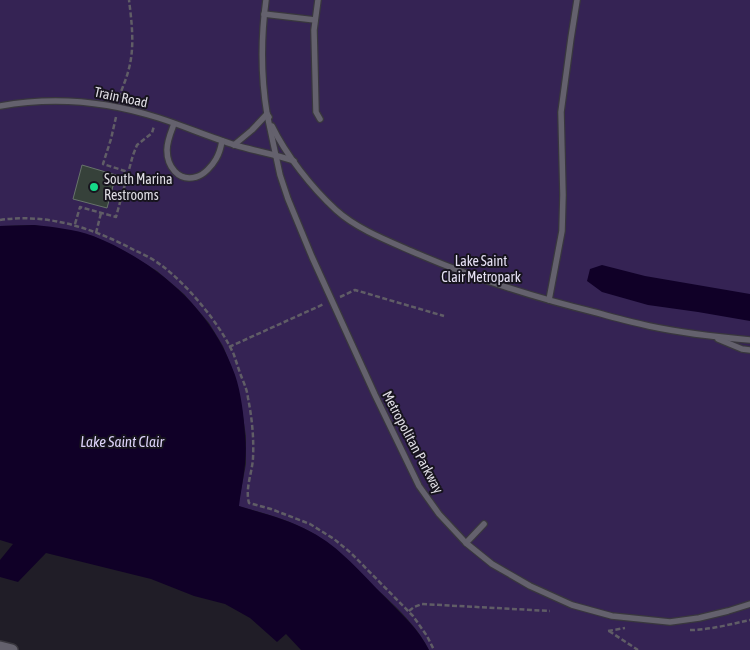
<svg xmlns="http://www.w3.org/2000/svg" width="750" height="650" font-family="'Asap Condensed',sans-serif">
	<style>
		.green { fill: #352354 }
		.water { fill: #100027 }
		.building { fill: #36413a; stroke: #67736b }
		.lines { fill: none; stroke-linecap: round; stroke-linejoin: round }
		.service-casing { stroke: #39373e; stroke-width: 8 }
		.minor-casing { stroke: #39373e; stroke-width: 14 }
		.path { stroke: #605d66; stroke-width: 2.5; stroke-dasharray: 5 2.5; stroke-linecap: butt }
		.service { stroke: #64616d; stroke-width: 5.5 }
		.minor { stroke: #64616d; stroke-width: 11 }
		.poi-dot { fill: #16d989; stroke: #17141e; stroke-width: 2 }
		.labels { text-anchor: middle; stroke-width: 4; stroke-linejoin: round; paint-order: stroke }
		.street-label { font-size: 14px; fill: #dedce3; stroke: #17141e }
		.poi-label { font-size: 14px; fill: #dedce3; stroke: #17141e; text-anchor: start }
		.park-label { font-size: 14px; fill: #e6e1f4; stroke: #17141e }
		.water-label { font-size: 15px; font-style: italic; fill: #ddd3f9; stroke: #17141e }
	</style>
	<rect width="100%" height="100%" fill="#201d27"/>
	<path class="green" d="M0,0H750V650H429C411,614 372,586 342,559C333,551 321,537 311,532C288,519 263,513 238,506L246,464V436L242,410L235,376L223,346L209,323L184,294L157,271L126,252L93,236L34,225L0,226Z"/>
	<g class="water">
		<path d="M34,225C53,227 74,229 93,236C109,242 126,251 140,260C184,288 218,326 235,375C241,392 244,417 245,435C248,459 242,482 239,506C264,514 287,519 311,532C339,546 363,575 385,597C402,615 418,628 429,650H301L286,634L277,642L250,618L225,604L194,596L151,579L46,553L18,582L0,577V560L13,544L0,540V226Z"/>
		<polygon points="602,265 645,276 750,294 750,321 698,312 648,305 602,292 587,281 590,269"/>
	</g>
	<polygon class="building" points="82,165 116,175 107,208 73,199"/>
	<g class="lines">
		<g class="service-casing">
			<g id="service">
				<path d="M266,0C261,37 261,77 267,114L269,117"/>
				<polyline points="318,0 314,30 316,112 320,119"/>
				<polyline points="264,14 315,20"/>
				<path d="M0,106C54,96 107,101 159,118C184,126 209,137 235,145C254,151 275,154 294,161"/>
				<polyline points="267,114 280,175 288,199 312,257 375,395 419,486 439,514 466,543 492,564 530,586 572,605 612,616 670,622 699,618 728,611 750,604"/>
				<path d="M174,124C171,132 167,141 167,150C167,166 178,182 196,177C204,175 212,166 216,159C219,154 221,147 222,141"/>
				<path d="M272,126C286,155 312,188 336,210C358,230 391,242 418,254C476,279 536,298 598,313C615,318 632,322 649,326C682,333 716,337 750,340"/>
				<polyline points="234,145 252,130 267,114"/>
				<polyline points="549,300 562,231 563,195 561,112 571,38 577,0"/>
				<polyline points="718,339 742,349 750,350"/>
				<polyline points="466,543 484,524"/>
			</g>
		</g>
		<g class="minor-casing">
			<polyline id="minor" points="0,647 12,650"/>
		</g>
		<g class="path">
			<path d="M120,98V95C122,88 126,80 128,72C135,49 132,24 129,0"/>
			<polyline points="116,117 111,139 103,164 128,172"/>
			<path d="M0,220C47,213 93,228 134,250C143,254 153,259 161,265C187,284 221,325 234,355C236,361 238,367 240,373C243,381 247,389 248,398C252,418 254,438 253,458C252,474 245,488 249,503L271,509L310,524L334,539L351,553L413,616L427,636L434,650"/>
			<polyline points="75,224 80,207 116,217 133,155 137,145 152,133 154,126"/>
			<polyline points="96,233 101,213"/>
			<polyline points="340,297 355,290 444,316"/>
			<polyline points="229,347 324,304"/>
			<polyline points="409,611 414,607 422,604 550,611"/>
			<path d="M690,630C710,630 731,624 750,620"/>
			<polyline points="608,631 625,628"/>
			<polyline points="609,631 638,650"/>
		</g>
		<use href="#service" class="service"/>
		<use href="#minor" class="minor"/>
	</g>
	<circle class="poi-dot" cx="94" cy="187" r="5"/>
	<g class="labels">
		<g class="street-label">
			<text transform="translate(121 97) rotate(12)" y="5">Train Road</text>
			<text transform="translate(413 442) rotate(62)" y="5">Metropolitan Parkway</text>
		</g>
		<g class="poi-label">
			<text x="104" y="184">South Marina<tspan x="104" dy="16">Restrooms</tspan></text>
		</g>
		<g class="park-label">
			<text x="481" y="266">Lake Saint<tspan x="481" dy="16">Clair Metropark</tspan></text>
		</g>
		<g class="water-label">
			<text x="122" y="447">Lake Saint Clair</text>
		</g>
	</g>
</svg>
